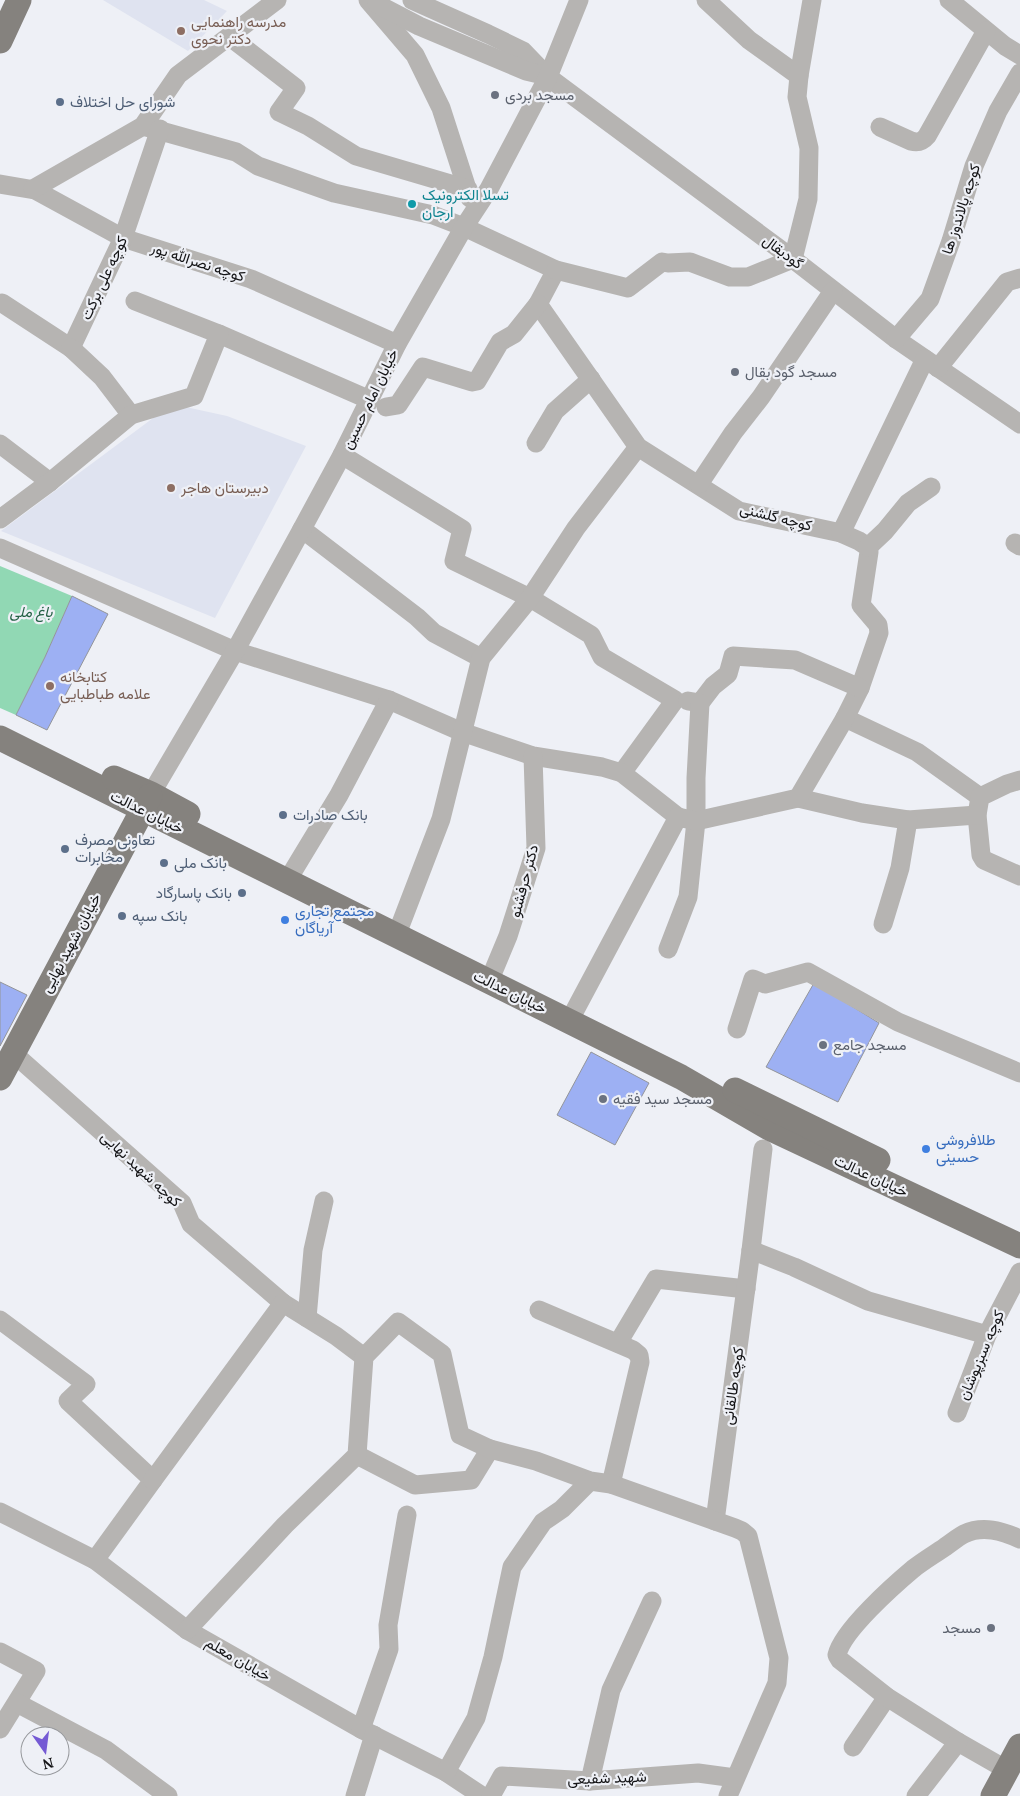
<svg xmlns="http://www.w3.org/2000/svg" width="1020" height="1796" font-family="'PT Serif',Vazirmatn,serif">
	<style>
		.built { fill: #dfe3f0 }
		.green { fill: #91d8b4 }
		.building { fill: #9db0f3; stroke: #93959a }
		.lines { fill: none; stroke-linecap: round; stroke-linejoin: round }
		.minor { stroke: #b6b4b2; stroke-width: 19 }
		.major { stroke: #85827e; stroke-width: 25 }
		.education-dot { fill: #8d6e63; stroke: #eef0f6; stroke-width: 2 }
		.worship-dot { fill: #6b7280; stroke: #eef0f6; stroke-width: 2 }
		.service-dot { fill: #5c6f8a; stroke: #eef0f6; stroke-width: 2 }
		.culture-dot { fill: #0f9aa8; stroke: #eef0f6; stroke-width: 2 }
		.shop-dot { fill: #3f7fe0; stroke: #eef0f6; stroke-width: 2 }
		.labels { text-anchor: middle; stroke-width: 4.5; stroke-linejoin: round; paint-order: stroke }
		.education-label { font-size: 15px; fill: #785e54; stroke: #eef0f6; text-anchor: start }
		.worship-label { font-size: 15px; fill: #5b616d; stroke: #eef0f6; text-anchor: start }
		.service-label { font-size: 15px; fill: #4e5e75; stroke: #eef0f6; text-anchor: start }
		.culture-label { font-size: 15px; fill: #0d838f; stroke: #eef0f6; text-anchor: start }
		.street-label { font-size: 15px; fill: #131315; stroke: #eef0f6 }
		.park-label { font-size: 15px; font-style: italic; fill: #266247; stroke: #eef0f6 }
		.shop-label { font-size: 15px; fill: #366cbe; stroke: #eef0f6; text-anchor: start }
	</style>
	<rect width="100%" height="100%" fill="#eef0f6"/>
	<g class="built">
		<polygon points="103,0 204,0 227,11 188,51"/>
		<polygon points="172,404 227,416 306,446 215,618 1,531"/>
	</g>
	<polygon class="green" points="0,566 72,596 45,657 16,715 0,708"/>
	<g class="building">
		<polygon points="72,596 108,614 47,730 16,715 45,657"/>
		<polygon points="0,982 27,995 0,1046"/>
		<polygon points="814,983 879,1023 838,1102 766,1067"/>
		<polygon points="591,1052 649,1083 615,1145 557,1115"/>
	</g>
	<g class="lines">
		<g class="minor">
			<polyline points="368,0 415,55 441,108 470,198"/>
			<polyline points="412,0 488,34 523,51 548,77 793,259 896,339 1020,424"/>
			<polyline points="706,0 749,40 799,76"/>
			<polyline points="949,0 1005,46 1020,55"/>
			<polyline points="377,4 419,26 526,71 547,76"/>
			<polyline points="230,37 296,88 279,112 308,126 356,156 468,189"/>
			<polyline points="143,126 236,152 258,166 334,193 433,215 464,227 556,270 538,304 638,447 739,511 841,533 859,541 868,547 869,552 861,605 878,625 879,633 860,688 845,718 917,752 980,797"/>
			<path d="M880,127L911,141C918,143 922,142 927,136L986,31"/>
			<polyline points="0,184 35,190 123,238 251,279 397,344"/>
			<polyline points="33,189 143,126 178,75 277,0"/>
			<polyline points="556,270 628,288 662,262 668,263 690,262 730,277 748,277 793,259 808,199 809,148 797,97 799,76 812,0"/>
			<polyline points="2,303 71,348 123,238 160,129"/>
			<polyline points="219,334 370,400"/>
			<polyline points="896,339 930,299 951,241 974,166 998,111 1020,73"/>
			<polyline points="71,348 102,377 131,415"/>
			<polyline points="938,368 1007,282 1020,278"/>
			<polyline points="386,407 398,405 423,367 472,382 477,381 500,342 514,334 538,304"/>
			<polyline points="536,443 555,411 591,379"/>
			<polyline points="0,444 50,482"/>
			<polyline points="342,455 462,529 454,561 530,598 591,635 602,657 675,700 622,773"/>
			<polyline points="699,484 733,433 761,397 833,291"/>
			<polyline points="0,519 50,482 131,415 194,396 219,334 135,301"/>
			<polyline points="302,529 417,617 434,633 481,658"/>
			<polyline points="841,533 925,359"/>
			<polyline points="1015,543 1020,546"/>
			<polyline points="868,547 885,531 908,503 931,487"/>
			<polyline points="0,548 235,651 389,700 462,732 533,756 602,767 622,773 678,817"/>
			<polyline points="688,701 700,703 713,686 728,674 733,656 795,660 860,688"/>
			<polyline points="1020,780 1007,784 980,797 977,815 981,855 984,860 1020,876"/>
			<polyline points="151,794 235,651 302,529 342,455 397,344 464,227 489,189 548,77 579,0"/>
			<polyline points="798,798 862,813 908,820 977,815"/>
			<polyline points="293,871 339,795 389,700"/>
			<polyline points="883,924 900,868 908,820"/>
			<polyline points="400,926 441,819 481,658 530,598 576,528 638,447"/>
			<polyline points="668,949 688,897 696,821 696,778 700,703"/>
			<polyline points="493,972 508,936 536,848 533,756"/>
			<polyline points="574,1012 678,817 696,821 798,798 845,718"/>
			<polyline points="737,1029 753,979 765,984 808,972 898,1022 1020,1073"/>
			<polyline points="13,1053 182,1203 191,1224 283,1303 336,1336 364,1357"/>
			<polyline points="751,1250 763,1149"/>
			<polyline points="539,1310 633,1350 639,1355 640,1362 611,1484"/>
			<polyline points="307,1318 313,1250 324,1201"/>
			<polyline points="0,1320 86,1384 68,1401 153,1480 95,1560"/>
			<polyline points="618,1343 656,1279 746,1289"/>
			<polyline points="957,1413 987,1335 1020,1272"/>
			<polyline points="357,1455 415,1485 471,1480 490,1449"/>
			<polyline points="153,1480 283,1303"/>
			<polyline points="0,1512 95,1560 187,1630 361,1729 446,1772 482,1796"/>
			<polyline points="715,1521 751,1250 794,1267 868,1301 987,1335"/>
			<polyline points="187,1630 285,1525 357,1455 364,1357 398,1322 442,1354 460,1435 490,1449 536,1461 590,1481 611,1484 735,1528 742,1531 748,1536 779,1658 777,1683 728,1796"/>
			<polyline points="0,1652 36,1671 0,1729"/>
			<polyline points="17,1703 106,1750 168,1796"/>
			<polyline points="361,1729 389,1649 388,1625 407,1515"/>
			<polyline points="853,1747 887,1697"/>
			<path d="M1007,1770L958,1742L887,1697L840,1660L837,1655C842,1631 894,1585 913,1569C923,1561 935,1554 945,1547C951,1543 958,1537 964,1534C983,1525 1002,1531 1020,1539"/>
			<polyline points="446,1772 476,1718 493,1657 512,1567 543,1522 562,1509 590,1481"/>
			<polyline points="590,1781 611,1690 652,1601"/>
			<polyline points="355,1796 374,1735"/>
			<polyline points="491,1796 502,1776 590,1781 698,1773 735,1778"/>
			<polyline points="916,1796 958,1742"/>
		</g>
		<g class="major">
			<polyline points="0,41 19,0"/>
			<polyline points="0,738 681,1077 771,1129 1020,1246"/>
			<polyline points="114,778 151,794 188,814"/>
			<polyline points="0,1078 150,796"/>
			<polyline points="735,1090 878,1160"/>
			<polyline points="993,1796 1020,1746"/>
		</g>
	</g>
	<g class="education-dot">
		<circle cx="181" cy="31" r="5"/>
		<circle cx="171" cy="488" r="5"/>
		<circle cx="50" cy="686" r="5"/>
	</g>
	<g class="worship-dot">
		<circle cx="495" cy="95" r="5"/>
		<circle cx="735" cy="372" r="5"/>
		<circle cx="823" cy="1045" r="5"/>
		<circle cx="603" cy="1099" r="5"/>
		<circle cx="991" cy="1628" r="5"/>
	</g>
	<g class="service-dot">
		<circle cx="60" cy="102" r="5"/>
		<circle cx="283" cy="815" r="5"/>
		<circle cx="65" cy="849" r="5"/>
		<circle cx="164" cy="863" r="5"/>
		<circle cx="242" cy="893" r="5"/>
		<circle cx="122" cy="916" r="5"/>
	</g>
	<circle class="culture-dot" cx="412" cy="204" r="5"/>
	<g class="shop-dot">
		<circle cx="285" cy="920" r="5"/>
		<circle cx="926" cy="1149" r="5"/>
	</g>
	<g class="labels">
		<g class="education-label">
			<text x="191" y="27">مدرسه راهنمایی<tspan x="191" dy="17">دکتر نحوی</tspan></text>
			<text x="181" y="493">دبیرستان هاجر</text>
			<text x="60" y="682">کتابخانه<tspan x="60" dy="17">علامه طباطبایی</tspan></text>
		</g>
		<g class="worship-label">
			<text x="505" y="100">مسجد بردی</text>
			<text x="745" y="377">مسجد گود بقال</text>
			<text x="833" y="1050">مسجد جامع</text>
			<text x="613" y="1104">مسجد سید فقیه</text>
			<text x="981" y="1633" text-anchor="end">مسجد</text>
		</g>
		<g class="service-label">
			<text x="70" y="107">شورای حل اختلاف</text>
			<text x="293" y="820">بانک صادرات</text>
			<text x="75" y="845">تعاونی مصرف<tspan x="75" dy="17">مخابرات</tspan></text>
			<text x="174" y="868">بانک ملی</text>
			<text x="232" y="898" text-anchor="end">بانک پاسارگاد</text>
			<text x="132" y="921">بانک سپه</text>
		</g>
		<g class="culture-label">
			<text x="422" y="200">تسلا الکترونیک<tspan x="422" dy="17">ارجان</tspan></text>
		</g>
		<g class="street-label">
			<text transform="translate(961 209) rotate(-72)" y="5">کوچه پالاندوز ها</text>
			<text transform="translate(783 252) rotate(37)" y="5">گودبقال</text>
			<text transform="translate(198 262) rotate(18)" y="5">کوچه نصرالله پور</text>
			<text transform="translate(104 278) rotate(-65)" y="5">کوچه علی برکت</text>
			<text transform="translate(370 399) rotate(-64)" y="5">خیابان امام حسین</text>
			<text transform="translate(776 517) rotate(14)" y="5">کوچه گلشنی</text>
			<text transform="translate(147 812) rotate(26)" y="5">خیابان عدالت</text>
			<text transform="translate(524 881) rotate(-75)" y="5">دکتر حرفشنو</text>
			<text transform="translate(71 943) rotate(-62)" y="5">خیابان شهید نهایی</text>
			<text transform="translate(510 992) rotate(26)" y="5">خیابان عدالت</text>
			<text transform="translate(141 1169) rotate(43)" y="5">کوچه شهید نهایی</text>
			<text transform="translate(871 1176) rotate(25)" y="5">خیابان عدالت</text>
			<text transform="translate(981 1355) rotate(-67)" y="5">کوچه سبزپوشان</text>
			<text transform="translate(733 1386) rotate(-82)" y="5">کوچه طالقانی</text>
			<text transform="translate(238 1659) rotate(30)" y="5">خیابان معلم</text>
			<text transform="translate(607 1778) rotate(-2)" y="5">شهید شفیعی</text>
		</g>
		<g class="park-label">
			<text x="31" y="617">باغ ملی</text>
		</g>
		<g class="shop-label">
			<text x="295" y="916">مجتمع تجاری<tspan x="295" dy="17">آریاگان</tspan></text>
			<text x="936" y="1145">طلافروشی<tspan x="936" dy="17">حسینی</tspan></text>
		</g>
	</g>
	<g transform="translate(45 1751) rotate(166)"><circle r="24" fill="#eef0f6" stroke="#96989c"/>
	<path d="M0-4L9 19L0 12L-9 19Z" fill="#755ad4"/>
	<text y="-8" font-size="14" font-weight="bold" text-anchor="middle" fill="#131315">N</text>
	</g>
</svg>
